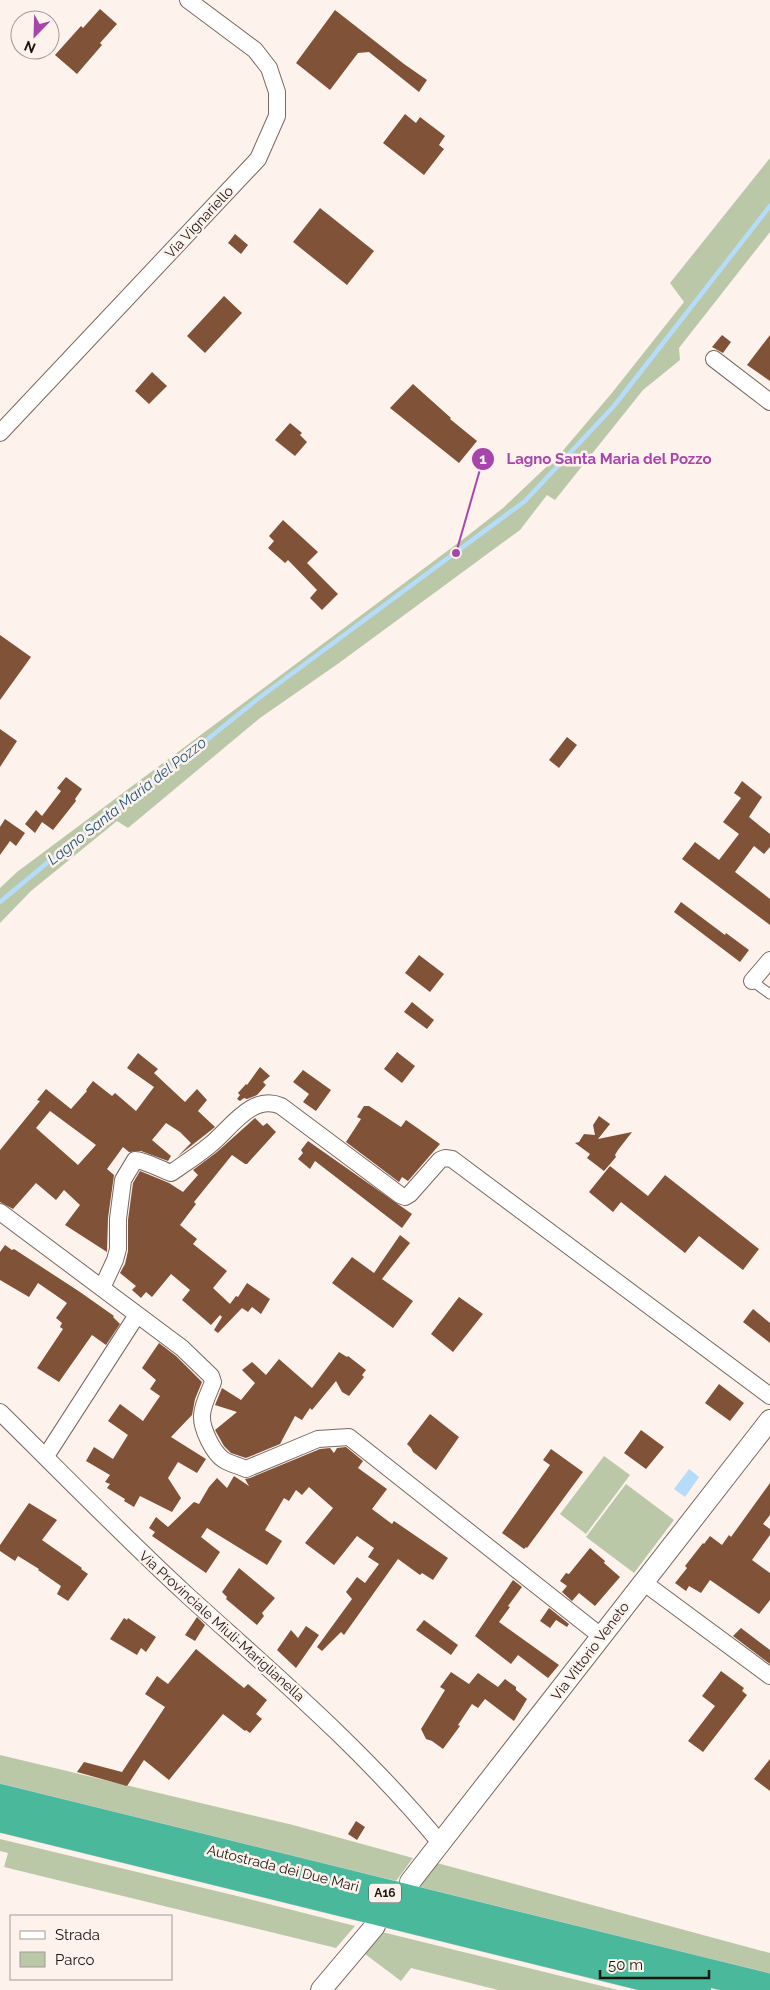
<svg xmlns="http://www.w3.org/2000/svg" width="770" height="1990" font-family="Raleway,sans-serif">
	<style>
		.green { fill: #bac8a8 }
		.water { fill: #b5dcfa }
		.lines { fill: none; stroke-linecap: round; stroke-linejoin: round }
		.stream { stroke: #b5dcfa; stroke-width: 4.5 }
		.building { fill: #805238; fill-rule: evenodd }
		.service-casing { stroke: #79685f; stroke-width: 11 }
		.minor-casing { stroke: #79685f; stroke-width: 18 }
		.tertiary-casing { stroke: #79685f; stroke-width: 22 }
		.motorway-casing { stroke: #d1d0d0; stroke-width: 29 }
		.service { stroke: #fff; stroke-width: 9 }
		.minor { stroke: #fff; stroke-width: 16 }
		.tertiary { stroke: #fff; stroke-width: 20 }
		.motorway { stroke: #49b89b; stroke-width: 28 }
		.labels { text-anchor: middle; stroke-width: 5; stroke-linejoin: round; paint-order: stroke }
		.shield { fill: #fef2ec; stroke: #5f5753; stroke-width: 1 }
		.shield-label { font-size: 12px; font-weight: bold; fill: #1b1512 }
		.street-label { font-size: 14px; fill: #1b1512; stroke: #fef2ec }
		.water-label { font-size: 15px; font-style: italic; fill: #1f567a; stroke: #fef2ec }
		.leader { fill: none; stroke: #a845aa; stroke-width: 2 }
		.callout-dot { fill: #a845aa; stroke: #fef2ec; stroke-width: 2 }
		.mark-label { font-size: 15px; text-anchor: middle; font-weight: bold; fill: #fff }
		.callout-label { font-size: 15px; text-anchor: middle; font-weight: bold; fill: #a845aa; stroke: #fef2ec; stroke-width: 5; stroke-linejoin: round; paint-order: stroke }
	</style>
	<rect width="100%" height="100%" fill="#fef2ec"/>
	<g class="green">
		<polygon points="770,158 770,232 679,348 680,360 643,390 555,500 547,495 520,530 339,663 260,718 128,828 117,821 31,891 0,923 0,888 17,872 466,537 503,508 560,454 611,394 684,302 670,283"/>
		<polygon points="604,1456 630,1475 586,1534 560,1514"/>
		<polygon points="626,1484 674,1520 634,1573 586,1537"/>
		<polygon points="0,1755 293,1825 413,1858 396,1881 0,1787"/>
		<polygon points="0,1839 237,1896 355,1926 336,1948 4,1867 8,1853 0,1851"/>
		<polygon points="437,1863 770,1953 770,1974 419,1887"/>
		<polygon points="382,1932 618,1990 498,1990 411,1968 401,1981 365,1954"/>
	</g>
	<polygon class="water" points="689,1469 699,1477 685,1497 674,1489"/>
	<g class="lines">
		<polyline class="stream" points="0,902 89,828 168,771 259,698 525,501 614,406 770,206"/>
	</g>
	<g class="building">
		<polygon points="100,9 117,24 100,43 102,45 77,74 55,55 81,26 83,28"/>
		<polygon points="335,10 404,64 427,80 419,92 369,52 358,53 330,90 296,63"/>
		<polygon points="405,114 416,123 420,117 445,136 439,145 444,149 424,175 383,143"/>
		<polygon points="320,208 374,251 347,285 293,242"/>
		<polygon points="235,234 248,245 241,254 228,243"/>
		<polygon points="224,296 242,313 205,353 187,336"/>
		<polygon points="722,335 731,342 723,353 712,347"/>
		<polygon points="770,335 770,381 747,365"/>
		<polygon points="152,372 167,386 149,404 135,391"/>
		<polygon points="413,384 451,418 450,419 477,441 459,463 390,408"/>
		<polygon points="290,423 302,433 300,435 307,442 295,456 275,440"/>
		<polygon points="283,520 318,552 307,563 338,594 322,610 310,598 317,590 288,560 285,563 268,548 274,541 269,536"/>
		<polygon points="0,635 31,657 0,700"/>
		<polygon points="0,729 17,741 0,767"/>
		<polygon points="567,737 577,745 559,768 549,760"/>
		<polygon points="66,777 82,789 75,799 76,801 53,830 42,822 35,833 25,824 36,810 42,816 61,791 57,788"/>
		<polygon points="742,781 762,797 749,817 770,834 770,847 764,854 754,846 735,872 770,899 770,925 682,859 695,842 719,860 739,834 723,822 741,798 734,793"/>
		<polygon points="5,819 25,833 16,846 10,841 0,855 0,827"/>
		<polygon points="681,902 725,935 726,933 749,950 740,962 674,912"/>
		<polygon points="419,955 444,974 430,992 405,973"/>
		<polygon points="412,1002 434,1020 427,1029 404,1012"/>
		<polygon points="397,1052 415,1066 402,1083 384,1069"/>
		<path d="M138,1053L158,1069L154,1073L185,1102L197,1089L207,1100L198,1111L215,1127L177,1157L191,1143L180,1132L166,1123L152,1140L171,1156L168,1161L141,1151L129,1152L123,1147L107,1169L114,1175L108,1218L107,1252L65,1225L80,1205L64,1190L56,1200L36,1183L13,1209L0,1202V1150L40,1101L37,1100L46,1089L71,1109L87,1091L86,1090L93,1081L112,1096L115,1093L136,1111L154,1087L127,1068ZM50,1111L96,1145L78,1165L36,1128Z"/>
		<polygon points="260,1067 270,1076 263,1082 266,1085 257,1095 247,1099 244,1098 240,1101 237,1099 240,1095 238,1093 246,1084 247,1085"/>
		<polygon points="303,1070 331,1090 316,1111 303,1102 309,1094 293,1082"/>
		<polygon points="364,1106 369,1106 401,1127 406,1120 440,1144 408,1181 402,1177 399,1182 346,1142 361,1119 357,1117"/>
		<polygon points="599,1116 610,1124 598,1139 632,1132 618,1150 615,1155 616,1157 604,1171 587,1158 590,1154 575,1143 579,1142 584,1134 595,1135 593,1125"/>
		<polygon points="255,1118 263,1126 267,1123 276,1132 247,1164 245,1164 232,1155 194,1202 196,1204 180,1225 197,1239 193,1244 227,1271 213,1288 230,1304 236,1296 238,1297 247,1283 270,1299 261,1314 252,1307 248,1312 242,1308 218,1333 214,1330 222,1317 220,1315 211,1325 182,1300 190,1290 171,1274 152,1297 146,1292 141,1298 132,1290 136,1286 120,1273 125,1264 128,1251 128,1220 133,1183 140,1171 169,1183 183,1192 198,1175 193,1170 217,1152"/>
		<polygon points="308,1141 412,1214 402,1228 315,1161 310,1169 298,1159 303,1153 301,1150"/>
		<polygon points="610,1166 648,1196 665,1175 759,1249 743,1270 699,1236 685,1253 621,1202 613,1212 589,1192"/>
		<polygon points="400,1235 410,1243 382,1279 413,1301 393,1328 332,1283 352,1257 374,1273"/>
		<polygon points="5,1245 12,1250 14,1249 80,1292 114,1316 113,1317 120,1324 106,1345 92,1335 59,1382 37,1368 63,1329 60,1327 62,1323 56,1318 67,1303 38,1283 29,1297 0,1280 0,1252"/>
		<polygon points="459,1297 483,1314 453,1352 431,1334"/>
		<polygon points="753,1309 770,1323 770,1343 743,1322"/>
		<polygon points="159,1343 176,1356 202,1382 195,1399 192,1415 171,1437 206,1459 197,1473 178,1462 168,1478 181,1498 172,1512 140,1496 134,1507 124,1501 125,1499 107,1488 110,1484 105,1482 110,1475 86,1461 94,1447 113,1459 128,1435 108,1421 120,1404 143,1421 160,1396 150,1389 156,1380 142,1368"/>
		<polygon points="339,1352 347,1357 348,1356 366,1370 362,1375 364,1377 349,1396 342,1392 336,1381 312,1410 310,1408 302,1420 295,1416 280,1444 246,1458 231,1453 224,1446 215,1430 237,1412 215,1405 222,1388 241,1400 255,1383 242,1370 252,1362 266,1375 279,1359 312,1388"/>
		<polygon points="719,1384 744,1403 730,1421 705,1403"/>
		<polygon points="430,1414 459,1437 436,1470 413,1452 411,1448 407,1444"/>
		<polygon points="641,1430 664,1447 646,1469 624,1453"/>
		<polygon points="346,1447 363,1461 358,1468 387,1489 372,1509 392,1524 394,1521 448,1558 433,1580 422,1573 420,1575 398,1559 344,1635 341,1632 322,1651 317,1647 352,1599 346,1592 357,1577 365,1583 379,1564 368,1557 374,1548 357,1536 334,1565 305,1543 333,1508 309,1487 302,1495 296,1490 289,1501 284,1498 265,1530 282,1541 267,1565 207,1528 201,1537 220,1552 206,1573 152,1536 155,1532 149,1528 156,1517 168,1527 194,1502 199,1504 209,1487 217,1478 227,1488 234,1476 249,1486 245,1479 250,1478 320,1449 330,1448 334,1453 337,1448"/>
		<polygon points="551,1449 583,1472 527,1548 526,1547 524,1549 502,1533 550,1465 543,1460"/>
		<polygon points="770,1483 770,1515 763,1524 770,1529 770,1535 752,1560 770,1573 770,1600 759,1614 710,1580 701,1593 689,1586 686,1591 675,1583 687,1568 685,1566 703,1543 704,1544 710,1536 722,1545 729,1535 731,1537"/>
		<polygon points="29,1503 57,1520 42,1540 82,1568 81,1569 88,1574 68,1601 57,1594 61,1586 38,1570 39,1569 18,1556 15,1561 0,1551 0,1545"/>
		<polygon points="590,1548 605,1561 604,1563 620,1577 595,1606 579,1593 572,1601 562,1592 567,1586 560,1581 566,1573 569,1574"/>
		<polygon points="239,1568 275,1598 262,1613 264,1616 257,1625 226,1599 227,1597 222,1592"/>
		<polygon points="513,1580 522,1587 508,1606 510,1607 499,1622 559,1665 548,1678 518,1655 511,1664 475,1636"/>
		<polygon points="549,1608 569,1624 567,1627 556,1620 550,1628 540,1621"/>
		<polygon points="197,1617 205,1625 195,1641 185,1635"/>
		<polygon points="124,1618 127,1620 128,1618 156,1637 146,1652 141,1648 137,1655 110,1639"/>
		<polygon points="424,1620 458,1645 451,1655 416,1630"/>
		<polygon points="306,1626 319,1635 296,1668 277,1650 291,1630 298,1638"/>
		<polygon points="741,1628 770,1650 770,1664 733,1636"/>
		<polygon points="196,1649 244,1688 248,1684 267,1700 256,1714 262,1719 250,1733 246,1730 245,1731 223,1714 169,1780 144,1760 127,1786 77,1772 84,1762 122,1772 165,1707 145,1694 157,1676 168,1684"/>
		<polygon points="721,1671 744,1688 742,1691 747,1695 703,1752 688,1741 715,1706 702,1696"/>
		<polygon points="451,1672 469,1684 478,1673 498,1687 505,1679 516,1687 516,1690 527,1699 514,1721 485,1699 478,1708 472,1704 458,1725 460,1726 443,1749 432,1741 426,1739 421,1729 445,1690 440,1687"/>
		<polygon points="770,1759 770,1791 754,1779"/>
		<polygon points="356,1821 365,1827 357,1840 348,1834"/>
	</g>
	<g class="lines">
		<g class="service-casing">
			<polyline id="service" points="752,981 770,994"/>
		</g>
		<g class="minor-casing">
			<g id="minor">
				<polyline points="714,359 770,402"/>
				<polyline points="0,433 258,159 277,116 277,92 269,68 255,50 188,0"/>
				<polyline points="752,981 770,960"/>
				<path d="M0,1212L182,1348L211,1376L213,1382C209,1393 203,1403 202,1415C201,1428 213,1453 224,1460C230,1464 240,1466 246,1469L318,1439L349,1437L602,1637"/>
				<path d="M102,1288L115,1260L118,1249V1219L123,1180L135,1160C144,1160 162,1170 171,1173C184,1164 198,1155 210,1145C230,1129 252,1093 281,1106L400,1195L405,1197L410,1194L440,1160L445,1158L452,1159L770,1396"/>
				<path d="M0,1412C62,1473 123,1536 187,1595C274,1674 366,1752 441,1844"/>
				<polyline points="46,1456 137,1315"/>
				<polyline points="643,1582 770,1676"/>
			</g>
		</g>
		<g class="tertiary-casing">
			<g id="tertiary">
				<polyline points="410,1882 770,1420"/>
				<polyline points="321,1990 375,1926"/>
			</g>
		</g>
		<g class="motorway-casing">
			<g id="motorway">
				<polyline points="0,1798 770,1988"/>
				<polyline points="0,1818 697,1990"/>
			</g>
		</g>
		<use href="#service" class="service"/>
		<use href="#minor" class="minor"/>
		<use href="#tertiary" class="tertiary"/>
		<use href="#motorway" class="motorway"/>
	</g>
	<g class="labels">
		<rect class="shield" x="369" y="1883.5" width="32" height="19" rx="4"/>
		<g class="shield-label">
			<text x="385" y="1897">A16</text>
		</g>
		<g class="street-label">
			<text transform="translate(199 222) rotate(-47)" y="5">Via Vignariello</text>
			<text transform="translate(222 1626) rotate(42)" y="5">Via Provinciale Miuli-Mariglianella</text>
			<text transform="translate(590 1651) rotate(-53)" y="5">Via Vittorio Veneto</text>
			<text transform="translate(283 1868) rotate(14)" y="5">Autostrada dei Due Mari</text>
		</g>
		<g class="water-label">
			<text transform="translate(127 801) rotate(-38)" y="5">Lagno Santa Maria del Pozzo</text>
		</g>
	</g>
	<path class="leader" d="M456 553L483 459"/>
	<g class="callout-dot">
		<circle cx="456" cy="553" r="5"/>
		<circle cx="483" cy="459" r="12"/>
	</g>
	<g class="mark-label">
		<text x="483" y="464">1</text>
	</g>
	<g class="callout-label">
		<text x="609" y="464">Lagno Santa Maria del Pozzo</text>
	</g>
	<rect x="10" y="1915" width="162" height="65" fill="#fef2ec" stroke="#a39a95"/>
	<rect x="20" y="1931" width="25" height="8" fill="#ffffff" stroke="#a39a95"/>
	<text x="55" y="1940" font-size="15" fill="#1b1512">Strada</text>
	<rect x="20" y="1952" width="25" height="15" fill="#bac8a8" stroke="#a39a95"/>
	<text x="55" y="1965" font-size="15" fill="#1b1512">Parco</text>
	<g transform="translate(35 35) rotate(203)"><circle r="24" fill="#fef2ec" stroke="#a39a95"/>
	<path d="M0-4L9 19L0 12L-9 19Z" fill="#a845aa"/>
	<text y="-8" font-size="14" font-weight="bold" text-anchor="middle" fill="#1b1512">N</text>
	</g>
	<path d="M600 1970v8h109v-8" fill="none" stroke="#1b1512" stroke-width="2.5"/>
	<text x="608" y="1970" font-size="15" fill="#1b1512" stroke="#fef2ec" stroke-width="4" paint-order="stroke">50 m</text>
</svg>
